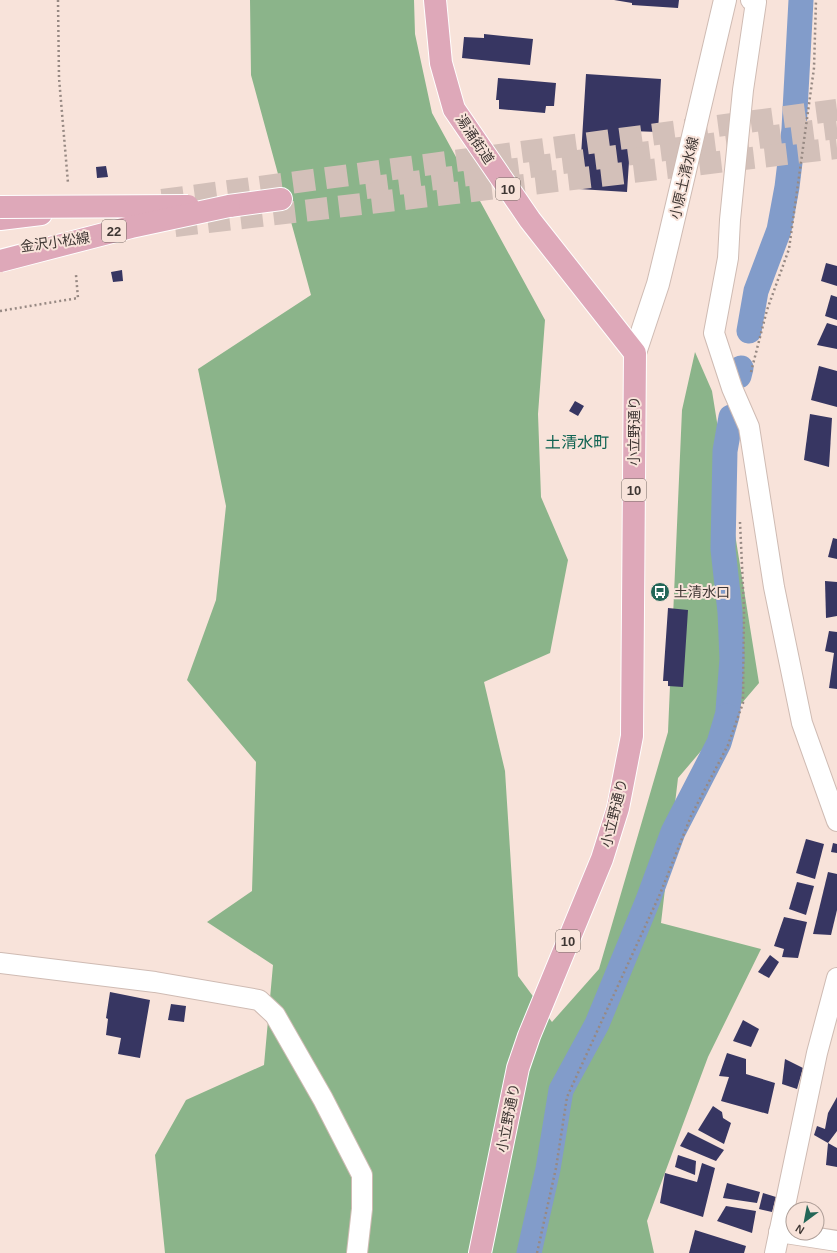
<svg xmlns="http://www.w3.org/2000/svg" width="837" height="1253" font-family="Helvetica,'Noto Sans JP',sans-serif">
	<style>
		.forest { fill: #8bb48a }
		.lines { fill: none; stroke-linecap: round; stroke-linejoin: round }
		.canal { stroke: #829cca; stroke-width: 25 }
		.building { fill: #373662 }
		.primary-tunnel { stroke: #d3c0b9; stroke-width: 22; stroke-dasharray: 22 11; stroke-linecap: butt }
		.minor-casing { stroke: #cfbbb3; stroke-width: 22 }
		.secondary-casing { stroke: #cfbbb3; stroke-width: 24 }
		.primary-casing { stroke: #fff; stroke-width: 24 }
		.path { stroke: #978983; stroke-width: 2.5; stroke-dasharray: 2 3; stroke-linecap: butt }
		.minor { stroke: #fff; stroke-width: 20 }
		.secondary { stroke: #fff; stroke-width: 22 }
		.primary { stroke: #dea8b9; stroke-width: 22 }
		.primary-bridge-casing { stroke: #fff; stroke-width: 24; stroke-linecap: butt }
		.primary-bridge { stroke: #dea8b9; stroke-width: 22 }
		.labels { text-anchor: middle; stroke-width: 4; stroke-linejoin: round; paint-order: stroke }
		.shield { fill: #f8e3da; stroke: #766a65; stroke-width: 1 }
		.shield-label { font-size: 13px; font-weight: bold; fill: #3e3633 }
		.street-label { font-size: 14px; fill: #3e3633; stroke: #f8e3da }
		.poi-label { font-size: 14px; fill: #3e3633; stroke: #f8e3da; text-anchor: start }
		.quarter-label { font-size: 16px; fill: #106453; stroke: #f8e3da }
	</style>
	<rect width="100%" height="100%" fill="#f8e3da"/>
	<polygon class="forest" points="250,0 414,0 415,34 432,113 545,320 538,414 541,497 568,560 550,653 484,682 505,771 518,976 552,1022 599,969 668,732 682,410 695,352 712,391 759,683 678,778 661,923 761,949 708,1057 647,1221 654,1253 165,1253 155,1155 186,1100 264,1065 273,965 207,922 252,891 256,762 187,680 216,600 226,506 198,369 311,295 251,75"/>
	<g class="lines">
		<g class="canal">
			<polyline points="749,331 756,291 779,230 787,187 794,129 801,0"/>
			<polyline points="739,376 741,368"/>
			<polyline points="728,710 732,659 730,612 723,549 725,451 731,417"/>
			<polyline points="529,1253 548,1169 561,1090 597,1024 648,900 673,832 719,743 727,716"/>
		</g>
	</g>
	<g class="building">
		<polygon points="614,0 679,0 678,8 632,5 632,3"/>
		<polygon points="484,34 533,39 530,65 462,58 464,37 484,38"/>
		<polygon points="586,74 661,79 658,132 631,131 627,192 579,189"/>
		<polygon points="498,78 556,83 554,106 546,106 545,113 499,109 499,100 496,100"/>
		<polygon points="106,166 108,177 97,178 96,167"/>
		<polygon points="826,263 837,266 837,286 821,281"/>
		<polygon points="122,270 123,281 113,282 111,272"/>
		<polygon points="831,295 837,297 837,320 825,316"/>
		<polygon points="827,323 837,326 837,349 817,345"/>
		<polygon points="819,366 837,371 837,407 811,400"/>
		<polygon points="575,401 584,406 578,416 569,411"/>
		<polygon points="810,414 832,418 829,467 804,460"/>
		<polygon points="833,538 837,539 837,559 828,557"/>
		<polygon points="825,581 837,582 837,616 826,618"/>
		<polygon points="668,608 688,610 683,687 668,686 668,681 663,681"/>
		<polygon points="829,631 837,632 837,689 829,688 834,653 825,651"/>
		<polygon points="806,839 824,844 815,879 796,873"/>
		<polygon points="833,843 837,844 837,853 831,852"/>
		<polygon points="828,872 837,874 837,910 831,935 813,934"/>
		<polygon points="797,882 814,886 806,915 789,909"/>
		<polygon points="784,917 807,922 798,958 782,957 784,949 774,946"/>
		<polygon points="770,955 779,962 769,978 758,972"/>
		<polygon points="110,992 150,1000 140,1058 118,1054 121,1038 106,1035 108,1019 106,1018"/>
		<polygon points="171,1004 186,1006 184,1022 168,1020"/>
		<polygon points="743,1020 759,1029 751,1047 733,1041"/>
		<polygon points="727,1053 746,1059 746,1074 775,1083 768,1114 721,1101 729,1077 719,1076"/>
		<polygon points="785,1059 803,1068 797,1089 782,1084"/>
		<polygon points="837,1097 837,1131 828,1143 814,1135 817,1126 825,1129 828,1113"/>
		<polygon points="713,1106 722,1112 723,1118 731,1123 724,1144 698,1130"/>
		<polygon points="688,1132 724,1150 716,1161 680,1146"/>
		<polygon points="828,1143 837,1148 837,1167 826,1165"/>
		<polygon points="678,1155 696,1161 695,1175 675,1167"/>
		<polygon points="702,1163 715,1168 703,1217 660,1203 665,1173 697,1182"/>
		<polygon points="727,1183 760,1192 757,1203 723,1198"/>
		<polygon points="763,1193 776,1197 772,1212 759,1209"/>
		<polygon points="726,1206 756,1211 752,1233 717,1221"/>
		<polygon points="695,1230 746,1246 744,1253 689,1253"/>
	</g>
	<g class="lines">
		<g class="primary-tunnel">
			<polyline points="366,188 837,128"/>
			<polyline points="162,200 837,110"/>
			<polyline points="175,226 837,148"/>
		</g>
		<g class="minor-casing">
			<g id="minor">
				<polyline points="751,0 756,2 743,90 730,220 728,258 714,333 732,388 749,427 774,587 802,723 837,821"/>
				<polyline points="0,963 155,982 259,1000 275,1015 323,1099 362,1175 362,1209 357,1253"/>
				<polyline points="779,1232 837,1241"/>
				<polyline points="775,1253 817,1053 837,978"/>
			</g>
		</g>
		<g class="secondary-casing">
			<polyline id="secondary" points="635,353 658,284 668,243 725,0"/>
		</g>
		<g class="primary-casing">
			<g id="primary">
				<polyline points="435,0 441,63 454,109 530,220 635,353 632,736 618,808 602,859 529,1036 518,1068 480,1253"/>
				<polyline points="229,206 281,199"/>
				<polyline points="0,219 41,214"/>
			</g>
		</g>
		<g class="path">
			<polyline points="58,0 59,78 68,183"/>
			<polyline points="0,311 78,298 76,275"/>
			<polyline points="751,372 767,310 789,249 814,68 816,0"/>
			<polyline points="537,1253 556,1168 567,1097 660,894 691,816 728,745 743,703 744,609 740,522"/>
		</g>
		<use href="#minor" class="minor"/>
		<use href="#secondary" class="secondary"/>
		<use href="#primary" class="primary"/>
		<g class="primary-bridge-casing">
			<g id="primary-bridge">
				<polyline points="0,207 188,206"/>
				<polyline points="0,261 131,227 229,206"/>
			</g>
		</g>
		<use href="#primary-bridge" class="primary-bridge"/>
	</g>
	<defs>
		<g id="bus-disc" transform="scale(1)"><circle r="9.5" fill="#236657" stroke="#f8e3da"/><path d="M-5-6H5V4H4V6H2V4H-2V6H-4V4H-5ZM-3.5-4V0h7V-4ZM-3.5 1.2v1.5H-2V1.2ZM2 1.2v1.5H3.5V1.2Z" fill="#fff"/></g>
	</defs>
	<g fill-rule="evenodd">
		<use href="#bus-disc" x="660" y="592"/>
	</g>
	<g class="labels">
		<g class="shield">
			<rect x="496" y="178" width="24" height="22" rx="3"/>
			<rect x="102" y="220" width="24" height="22" rx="3"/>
			<rect x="622" y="479" width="24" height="22" rx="3"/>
			<rect x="556" y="930" width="24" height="22" rx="3"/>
		</g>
		<g class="shield-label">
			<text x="508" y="194">10</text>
			<text x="114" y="236">22</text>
			<text x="634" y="495">10</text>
			<text x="568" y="946">10</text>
		</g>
		<g class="street-label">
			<text transform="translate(475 139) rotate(56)" y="5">湯涌街道</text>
			<text transform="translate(684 178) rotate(-77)" y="5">小原土清水線</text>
			<text transform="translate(55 242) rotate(-8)" y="5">金沢小松線</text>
			<text transform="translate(634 431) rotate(-90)" y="5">小立野通り</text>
			<text transform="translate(614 813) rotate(-76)" y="5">小立野通り</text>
			<text transform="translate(508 1118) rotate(-79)" y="5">小立野通り</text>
		</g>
		<g class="poi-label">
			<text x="674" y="597">土清水口</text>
		</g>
		<g class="quarter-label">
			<text x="577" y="448">土清水町</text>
		</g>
	</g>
	<g transform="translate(805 1221) rotate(212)"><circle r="19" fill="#f8e3da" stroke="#ae9e97"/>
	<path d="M0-3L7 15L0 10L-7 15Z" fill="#236657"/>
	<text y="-6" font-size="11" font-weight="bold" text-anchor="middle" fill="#3e3633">N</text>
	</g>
</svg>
